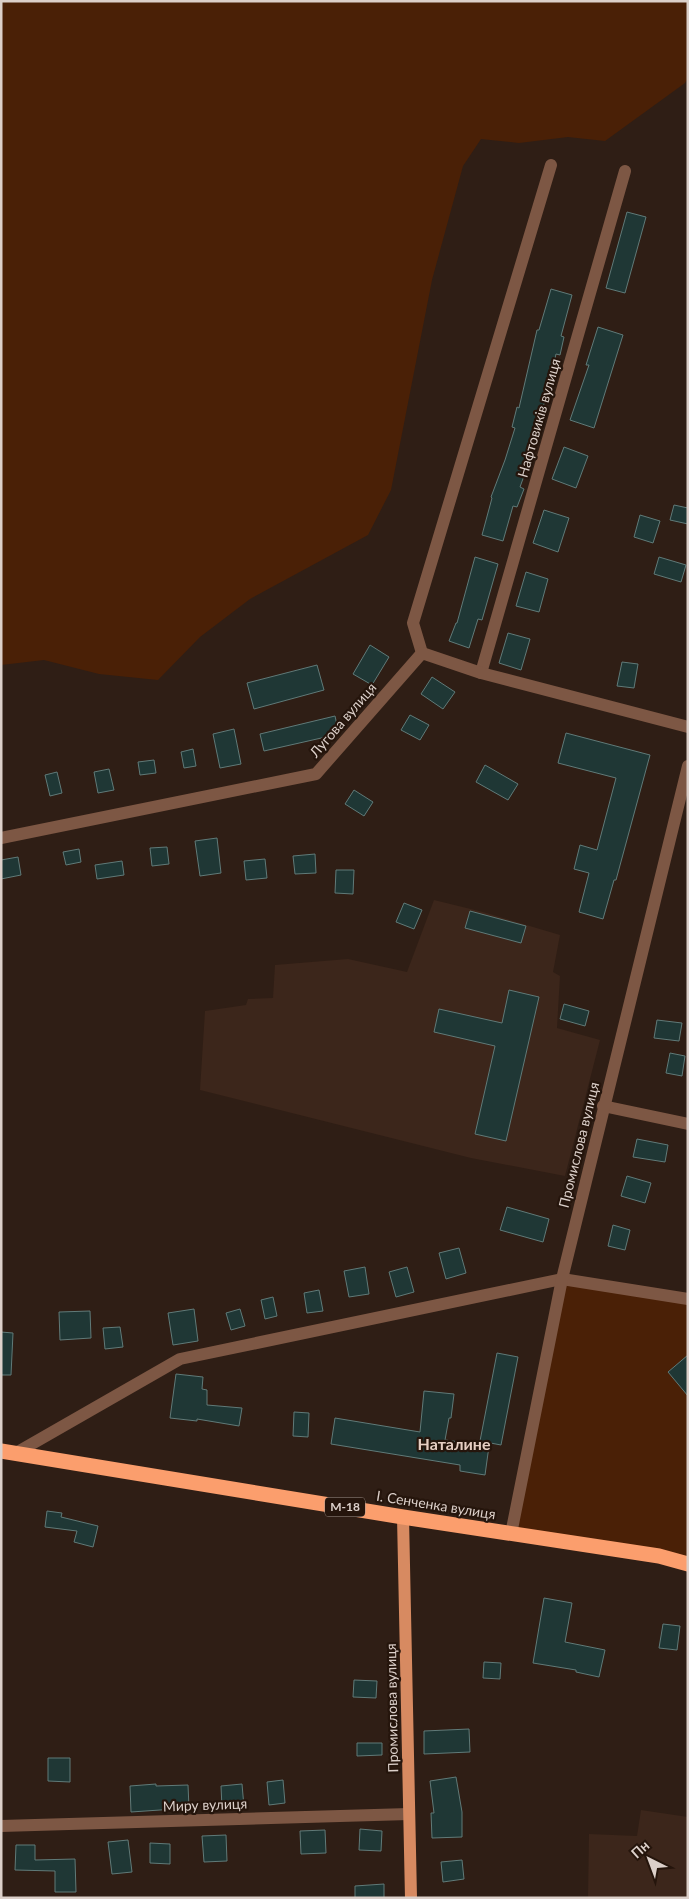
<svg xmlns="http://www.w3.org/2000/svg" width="689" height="1899" font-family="Lato,sans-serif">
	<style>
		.built { fill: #3c261b }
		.green { fill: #4a2006 }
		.building { fill: #1f3735; stroke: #607a78 }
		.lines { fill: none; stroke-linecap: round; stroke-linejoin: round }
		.minor { stroke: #7d5744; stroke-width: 12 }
		.major { stroke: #d78a61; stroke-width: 12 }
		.highway { stroke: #fb9e6d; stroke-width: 15 }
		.labels { text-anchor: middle; stroke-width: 4.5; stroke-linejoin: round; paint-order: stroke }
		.shield { fill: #25150c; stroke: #a59891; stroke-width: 1 }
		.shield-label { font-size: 12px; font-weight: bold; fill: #dcd0ca }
		.street-label { font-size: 14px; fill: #dcd0ca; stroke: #25150c }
		.quarter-label { font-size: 16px; font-weight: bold; fill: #e6cfc3; stroke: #25150c }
	</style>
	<rect width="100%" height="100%" fill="#2f1e15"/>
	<g class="built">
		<polygon points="434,900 483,912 560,935 553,972 560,976 557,1028 600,1040 565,1176 471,1158 200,1090 205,1011 246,1005 248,999 273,998 275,965 348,959 407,972"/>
		<polygon points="641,1810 688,1817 688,1898 588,1898 589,1834 637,1836"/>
	</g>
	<g class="green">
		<polygon points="1,1 688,1 688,78 685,83 605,141 568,137 519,143 481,139 463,166 432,280 391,490 368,535 250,599 200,637 158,680 99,674 44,660 1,665"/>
		<polygon points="562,1279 688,1299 688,1564 511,1534"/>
	</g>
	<g class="building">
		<polygon points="627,212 646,217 625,293 606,288"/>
		<polygon points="551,289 572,295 561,336 564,337 560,355 556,354 547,394 530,450 533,451 520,487 524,489 517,507 513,506 503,541 482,535 492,498 491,497 505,460 515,428 512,427 517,407 519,408 537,330 539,330"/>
		<polygon points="598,327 623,335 594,428 570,420 589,365 586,365"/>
		<polygon points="564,447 588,456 576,488 552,479"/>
		<polygon points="674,505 688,508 688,524 670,520"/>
		<polygon points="544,510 569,518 558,552 533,543"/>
		<polygon points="640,515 660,521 653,543 634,537"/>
		<polygon points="475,557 498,564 482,620 478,619 469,648 449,641 456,623 457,623"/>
		<polygon points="659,557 686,565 681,582 654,574"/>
		<polygon points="526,572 548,579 539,612 516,606"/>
		<polygon points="508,633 530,639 521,670 499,663"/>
		<polygon points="370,645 389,657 372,685 353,674"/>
		<polygon points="622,662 638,664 634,688 617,686"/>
		<polygon points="317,665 324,690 254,709 247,683"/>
		<polygon points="432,677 455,692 443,709 421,694"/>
		<polygon points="410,715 429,725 420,740 401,730"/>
		<polygon points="335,716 339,734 264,751 260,734"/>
		<polygon points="234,729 241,764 220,768 213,734"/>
		<polygon points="566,733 650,755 616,880 614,880 603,919 579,912 589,873 574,869 580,845 597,850 616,778 558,763"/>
		<polygon points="193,749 196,766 184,768 181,752"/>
		<polygon points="154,760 156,773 140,775 138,762"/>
		<polygon points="485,765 518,784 508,800 476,782"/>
		<polygon points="109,769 114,790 98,793 94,772"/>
		<polygon points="57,772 62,793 50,796 45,775"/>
		<polygon points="354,790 373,802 364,816 345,804"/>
		<polygon points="217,838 221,873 200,876 195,841"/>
		<polygon points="167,847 169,864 152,866 150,848"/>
		<polygon points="79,849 81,862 66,865 63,852"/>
		<polygon points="315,854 316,873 295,874 293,856"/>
		<polygon points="18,857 21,875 1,879 1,860"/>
		<polygon points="265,859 267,878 246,880 244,861"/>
		<polygon points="122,861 124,875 97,879 95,865"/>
		<polygon points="336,870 354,870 353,894 335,893"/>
		<polygon points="404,903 422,910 414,929 396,922"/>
		<polygon points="470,911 526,926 521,943 465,928"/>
		<polygon points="509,990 539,997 506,1141 475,1134 495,1046 434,1032 439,1009 502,1023"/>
		<polygon points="564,1004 589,1011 585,1026 560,1019"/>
		<polygon points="657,1020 682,1023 679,1041 654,1038"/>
		<polygon points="670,1053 685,1056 682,1076 666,1073"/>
		<polygon points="637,1139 668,1145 665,1162 633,1157"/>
		<polygon points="627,1176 651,1183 645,1203 621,1196"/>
		<polygon points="507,1207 549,1219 543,1242 500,1230"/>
		<polygon points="613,1225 630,1230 625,1250 608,1246"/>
		<polygon points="459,1248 466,1273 446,1279 439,1253"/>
		<polygon points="365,1267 369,1294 349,1297 344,1271"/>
		<polygon points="407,1267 414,1292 396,1297 389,1272"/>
		<polygon points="319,1290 323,1311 307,1313 304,1293"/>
		<polygon points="273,1297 277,1316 265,1319 261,1300"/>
		<polygon points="194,1309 198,1341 173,1345 168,1313"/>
		<polygon points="240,1309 245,1326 231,1330 226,1313"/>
		<polygon points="90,1311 91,1338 60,1340 59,1312"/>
		<polygon points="120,1327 123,1347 105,1349 103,1328"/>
		<polygon points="1,1332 13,1333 11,1375 1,1375"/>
		<polygon points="497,1353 518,1357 501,1445 480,1441"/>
		<polygon points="688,1355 688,1396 668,1372"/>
		<polygon points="176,1374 203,1377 202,1389 207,1390 207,1405 242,1408 239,1426 197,1419 197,1421 170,1418"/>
		<polygon points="424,1391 454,1394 451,1418 449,1418 445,1440 489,1446 485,1475 460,1471 460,1465 331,1444 335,1418 420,1432"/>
		<polygon points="294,1412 309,1413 308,1437 293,1436"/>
		<polygon points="47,1511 62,1513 61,1517 98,1526 93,1547 74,1542 77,1531 45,1527"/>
		<polygon points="544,1598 572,1603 565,1642 605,1650 599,1677 576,1672 576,1670 533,1663"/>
		<polygon points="663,1624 680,1626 677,1650 659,1648"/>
		<polygon points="484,1662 501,1663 500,1679 483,1678"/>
		<polygon points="354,1680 377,1681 376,1698 353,1697"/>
		<polygon points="469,1729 470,1752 424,1754 424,1731"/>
		<polygon points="357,1743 382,1743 382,1755 357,1756"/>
		<polygon points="48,1758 70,1758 70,1782 48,1781"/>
		<polygon points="456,1777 462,1812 462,1837 432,1838 431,1813 434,1813 430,1781"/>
		<polygon points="283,1780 285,1803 269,1805 267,1782"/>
		<polygon points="156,1784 156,1786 188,1785 189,1808 131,1812 130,1786"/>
		<polygon points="242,1784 244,1807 222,1808 221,1786"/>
		<polygon points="360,1829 382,1831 381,1851 359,1850"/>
		<polygon points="325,1830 326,1853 301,1854 300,1831"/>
		<polygon points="226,1835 227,1861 204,1862 202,1836"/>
		<polygon points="128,1840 132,1872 112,1874 108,1842"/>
		<polygon points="150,1843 170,1844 170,1864 150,1863"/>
		<polygon points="16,1845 35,1845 35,1860 75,1859 76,1892 55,1892 55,1871 15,1870"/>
		<polygon points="462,1860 464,1879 443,1882 441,1862"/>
		<polygon points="384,1884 384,1898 355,1898 355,1886"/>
	</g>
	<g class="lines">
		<g class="minor">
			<polyline points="422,653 413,623 551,165"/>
			<polyline points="481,673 625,171"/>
			<polyline points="1,838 316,774 422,653 481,673 688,727"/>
			<polyline points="603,1106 688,1124"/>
			<polyline points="16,1453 180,1359 562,1279 688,1299"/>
			<polyline points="511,1534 562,1279 688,766"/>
			<polyline points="1,1826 409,1814"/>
		</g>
		<polyline class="major" points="403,1517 411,1898"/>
		<polyline class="highway" points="1,1451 403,1517 659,1556 688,1564"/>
	</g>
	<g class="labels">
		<rect class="shield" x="325" y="1497.5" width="40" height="19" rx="4"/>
		<g class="shield-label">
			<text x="345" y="1511">М-18</text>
		</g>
		<g class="street-label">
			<text transform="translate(539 418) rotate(-74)" y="5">Нафтовиків вулиця</text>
			<text transform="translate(343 720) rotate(-49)" y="5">Лугова вулиця</text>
			<text transform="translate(579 1145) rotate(-76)" y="5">Промислова вулиця</text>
			<text transform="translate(436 1505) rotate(9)" y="5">І. Сенченка вулиця</text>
			<text transform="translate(392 1708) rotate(-91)" y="5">Промислова вулиця</text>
			<text transform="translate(205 1805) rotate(-2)" y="5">Миру вулиця</text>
		</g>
		<g class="quarter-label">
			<text x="454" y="1450">Наталине</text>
		</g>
	</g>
	<rect width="689" height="1899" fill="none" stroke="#dcd0ca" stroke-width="5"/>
	<g transform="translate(649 1859) rotate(318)" stroke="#25150c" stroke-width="4" paint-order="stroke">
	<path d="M0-4L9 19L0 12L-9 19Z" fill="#dcd0ca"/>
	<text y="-8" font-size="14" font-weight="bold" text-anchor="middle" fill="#dcd0ca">Пн</text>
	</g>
</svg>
